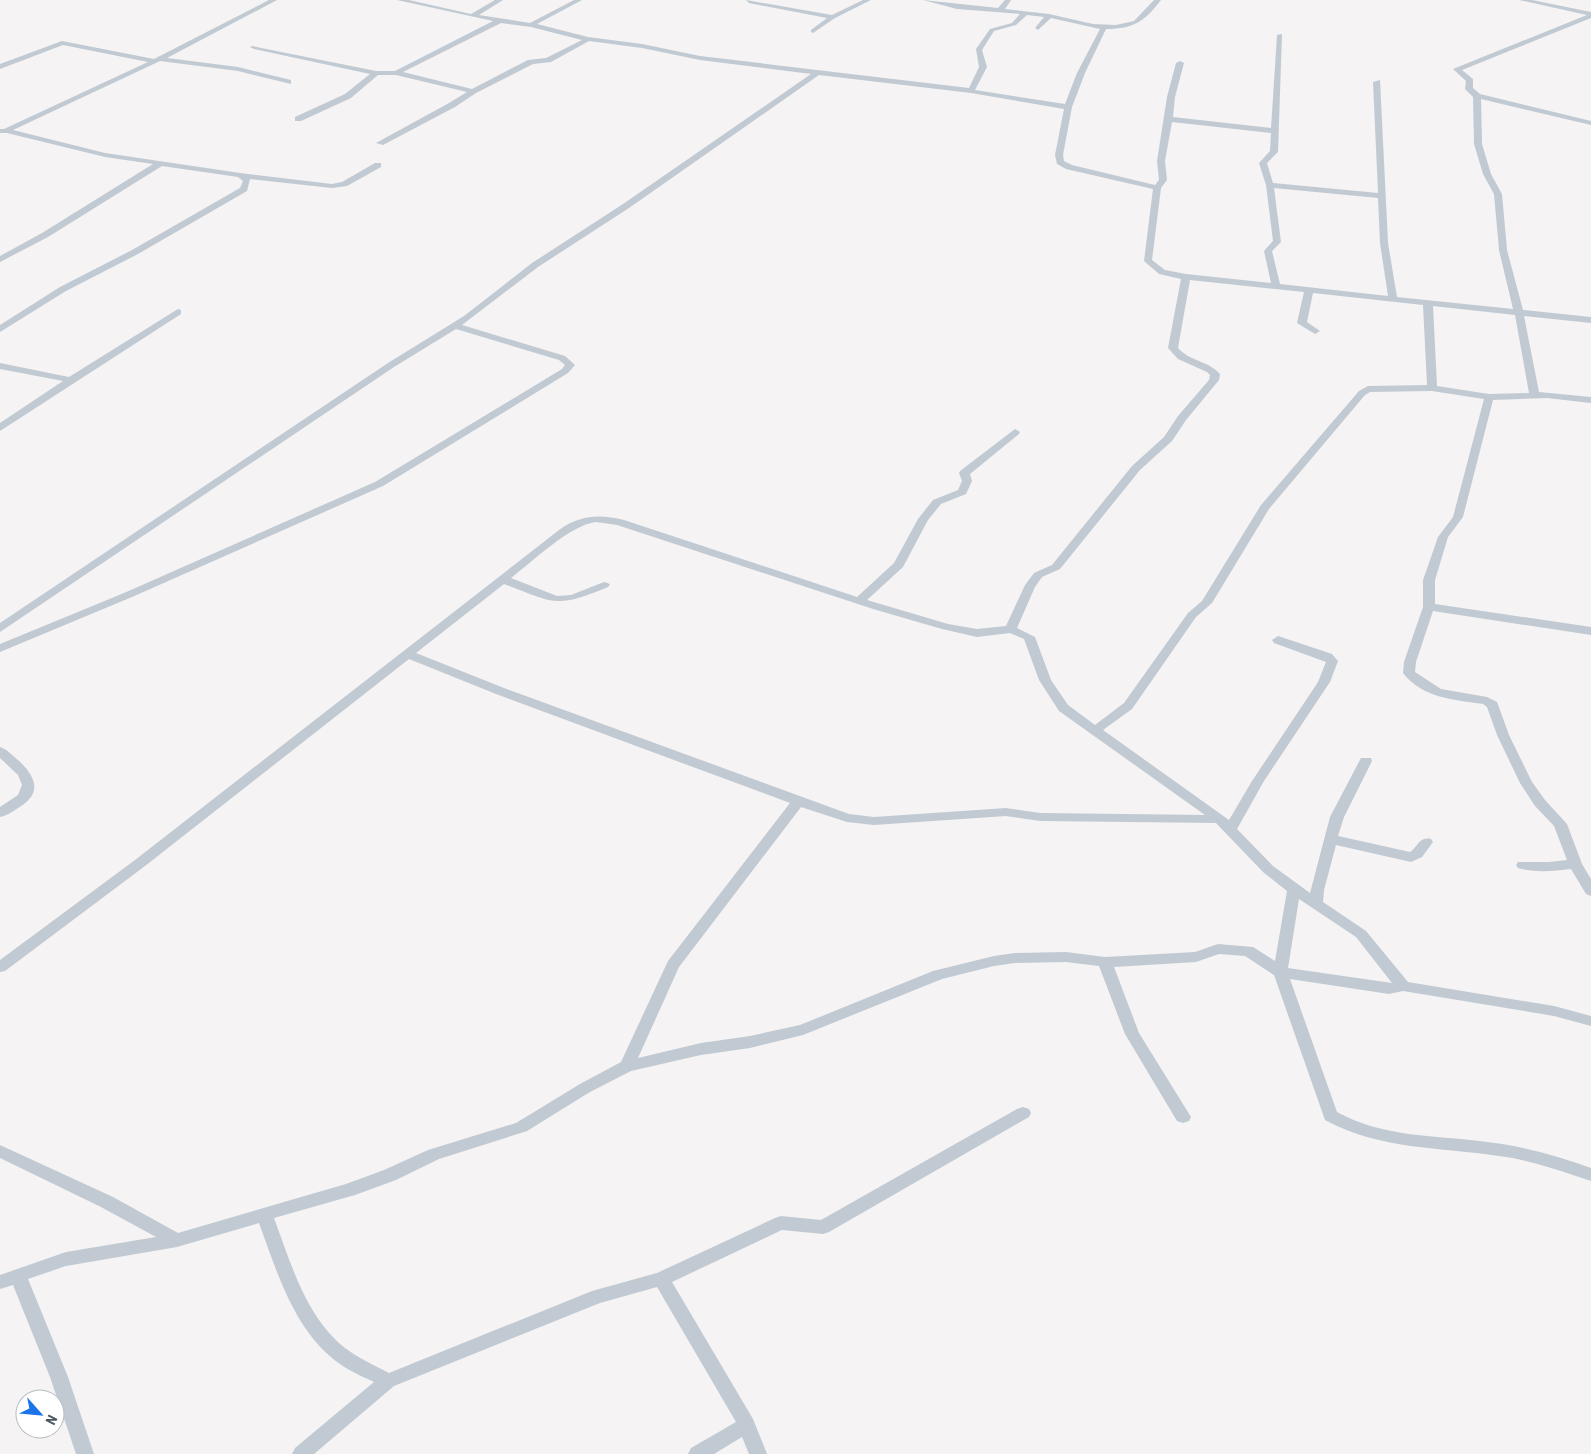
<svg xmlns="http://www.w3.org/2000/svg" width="1591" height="1454" font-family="'Roboto Condensed',sans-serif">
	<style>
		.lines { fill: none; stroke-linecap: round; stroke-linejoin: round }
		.street { fill: #c1cad2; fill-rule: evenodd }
	</style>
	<rect width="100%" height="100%" fill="#f5f3f3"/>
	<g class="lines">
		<g class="street">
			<polygon points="269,0 277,0 167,58 238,67 291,80 291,84 238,71 160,61 13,130 105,153 240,173 332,184 342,182 375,163 381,163 381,167 347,186 332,188 250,179 247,191 138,254 66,291 0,332 0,325 60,287 132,250 240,188 243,181 238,177 162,166 48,237 0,262 0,256 42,233 153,164 105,157 7,133 0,133 0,129 4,129 148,62 63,45 0,69 0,64 62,41 154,59"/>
			<path d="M397,0H409L471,14L495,0H503L479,15L530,23L574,0H582L537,24L588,37L642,44L700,56L969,88L979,67L976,49L990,29L1012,23L1020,14L957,9L923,0L998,8L1005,0H1011L1005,9L1049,14L1093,24L1116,25L1134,21L1154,0H1161C1145,21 1134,29 1106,29L1085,73L1072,107L1063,155L1064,161L1072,165L1155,185L1159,180L1157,161L1167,97L1176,63L1180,61L1184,63L1175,97L1173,117L1271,128L1277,35L1282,34L1278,152L1267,163L1273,183L1378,193L1373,82L1380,80L1388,243L1397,297L1513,309L1499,250L1494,194L1483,174L1474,144L1473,97L1465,89L1466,81L1453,69L1587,15L1519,0H1532L1591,12V18L1462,70L1473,79V88L1480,94L1591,121V125L1481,99L1482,144L1491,174L1502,194L1507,250L1523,310L1591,317V323L1524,316L1539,392L1591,397V403L1547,398L1493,400L1463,517L1448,537L1435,580V604L1591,627V635L1433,611L1416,662L1415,672L1441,689L1487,697L1497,702L1509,735L1532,782L1545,800L1567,824L1582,864L1591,879V896L1586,894L1571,869C1554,871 1535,873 1518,868L1516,865L1518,862H1549L1567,860L1554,826L1535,806L1520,783L1497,735L1487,707L1483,704C1455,700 1422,698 1403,673L1404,662L1423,607V580L1438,537L1453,517L1484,399L1432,391L1370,392L1365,395L1269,509L1212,603L1196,617L1132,709L1103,730L1229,820L1252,781L1318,682L1326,662L1274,643L1272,640L1278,636L1332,654L1338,661L1330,682L1264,781L1237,829L1273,866L1310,893L1330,817L1361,758H1371L1372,761L1344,817L1338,836L1410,852C1418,847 1419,836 1431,839L1433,842L1422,857L1411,862L1336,845L1324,890L1323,902L1366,931L1408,982L1554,1006L1591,1016V1026L1554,1016L1403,991L1389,994L1290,979L1337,1112C1384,1138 1436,1135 1487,1142C1523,1146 1557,1156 1591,1168V1181C1561,1171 1531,1160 1499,1156C1440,1147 1380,1150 1325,1120L1274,975L1245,956L1219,954L1196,962L1114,967L1139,1033L1191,1117L1189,1121L1183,1123L1177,1121L1125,1034L1099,966L1066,962L1015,963L994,966L942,979L803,1035L750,1048L701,1055L631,1071L590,1092L527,1131L439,1159L396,1180L355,1195L274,1218C291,1264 306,1317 345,1348C358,1358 374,1365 389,1373L592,1291L657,1273L775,1218L781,1216L821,1220L1017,1109L1023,1107L1029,1109L1031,1113L1029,1117L829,1232L823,1234L782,1230L672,1282L753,1419L767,1454H749L742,1437L714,1454H688L691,1448L736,1422L657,1287L600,1303L394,1386L314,1454H292L295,1448L374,1382C359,1375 343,1368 331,1357C292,1324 276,1269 259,1223L177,1247L66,1266L28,1279L68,1377L94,1454H76L50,1377L13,1285L0,1289V1275L66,1252L156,1237L101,1207L0,1158V1145L113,1197L178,1233L346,1184L384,1170L428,1150L516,1123L580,1084L621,1062L668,961L790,803L496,694L409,659L145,866L5,971L0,972V960L135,860L559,530C580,515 599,514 624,520L857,597L894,563L918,519L933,500L958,490L962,481L959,473L960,471L1015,429L1020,432L1019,434L970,474L972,481L966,494L941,504L928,520L903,567L867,600L948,624L977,629L1006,626L1025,585L1034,573L1052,565L1132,466L1164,437L1178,416L1209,380L1210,375L1207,372L1178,359L1168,348L1181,279L1159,274L1144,261L1153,189L1066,169L1057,164L1055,155L1064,109L971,93L819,75L629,208L538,267L462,325L565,356L575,365L568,373L383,486L132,597L0,652V644L124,593L375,482L562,369L565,365L559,360L456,329L394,367L0,632V623L388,363L464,316L532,263L623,204L811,74L700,60L642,48L589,41L551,62L533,64L476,93L455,107L383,145L376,143L449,103L467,92L396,75H378L351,98L301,121H295V117L345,94L370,74L254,49L250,47L252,46L376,71H395L493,21ZM1027,15L1044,17L1035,28L1038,30L1051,18L1100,29L1077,73L1065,104L975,90L987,67L982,50L994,31L1016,25ZM501,23L531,27L582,40L546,58L528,60L472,89L403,72ZM1172,122L1271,133L1270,151L1259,163L1266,185L1273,241L1264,251L1271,283L1186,274L1165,270L1152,260L1161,188L1167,180L1165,161ZM1274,188L1378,198L1380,243L1388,296L1280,284L1272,251L1281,242ZM1190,280L1304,292L1297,323L1315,334L1320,331L1307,322L1313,293L1423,305L1427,385L1368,386L1359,391L1261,505L1202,601L1188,613L1124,703L1095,725L1068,705L1051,680L1035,637L1017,628L1035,587L1042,577L1060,569L1140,470L1172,441L1186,420L1219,380L1220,374C1209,361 1189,361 1178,348ZM1433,306L1515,315L1529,393L1489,394L1437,386ZM596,522L617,525L873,609L942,629L977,637L1010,633L1024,639L1039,680L1059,711L1205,815L1040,813L1006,808L874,817L849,814L504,688L416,653L504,584C555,603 555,609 608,587L610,585L608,583L604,582L571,595L557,596L511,578C532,562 570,525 596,522ZM801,807L847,822L874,825L1006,816L1040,821L1216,823L1263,872L1287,891L1275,961L1253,947L1218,944L1195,952L1105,957L1066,952L1015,953L994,956L933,971L800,1025L750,1036L701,1043L638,1058L679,967ZM1299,899L1356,937L1392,983L1288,968Z"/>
			<polygon points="746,0 832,15 863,0 871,0 835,18 813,33 811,32 811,30 827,18 749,3"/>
			<polygon points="178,309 181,310 181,314 0,431 0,423 63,381 0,369 0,363 69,377"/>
			<path d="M0,747C7,749 13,756 19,761C37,778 42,794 18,808C12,812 6,816 0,817V807L18,795L22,785L18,775L0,758Z"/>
		</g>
	</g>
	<g transform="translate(40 1414) rotate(117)"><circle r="24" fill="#ffffff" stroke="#b7bbc0"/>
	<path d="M0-4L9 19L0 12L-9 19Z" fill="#1a73e8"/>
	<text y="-8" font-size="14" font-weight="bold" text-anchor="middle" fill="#4a5661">N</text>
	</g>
</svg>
